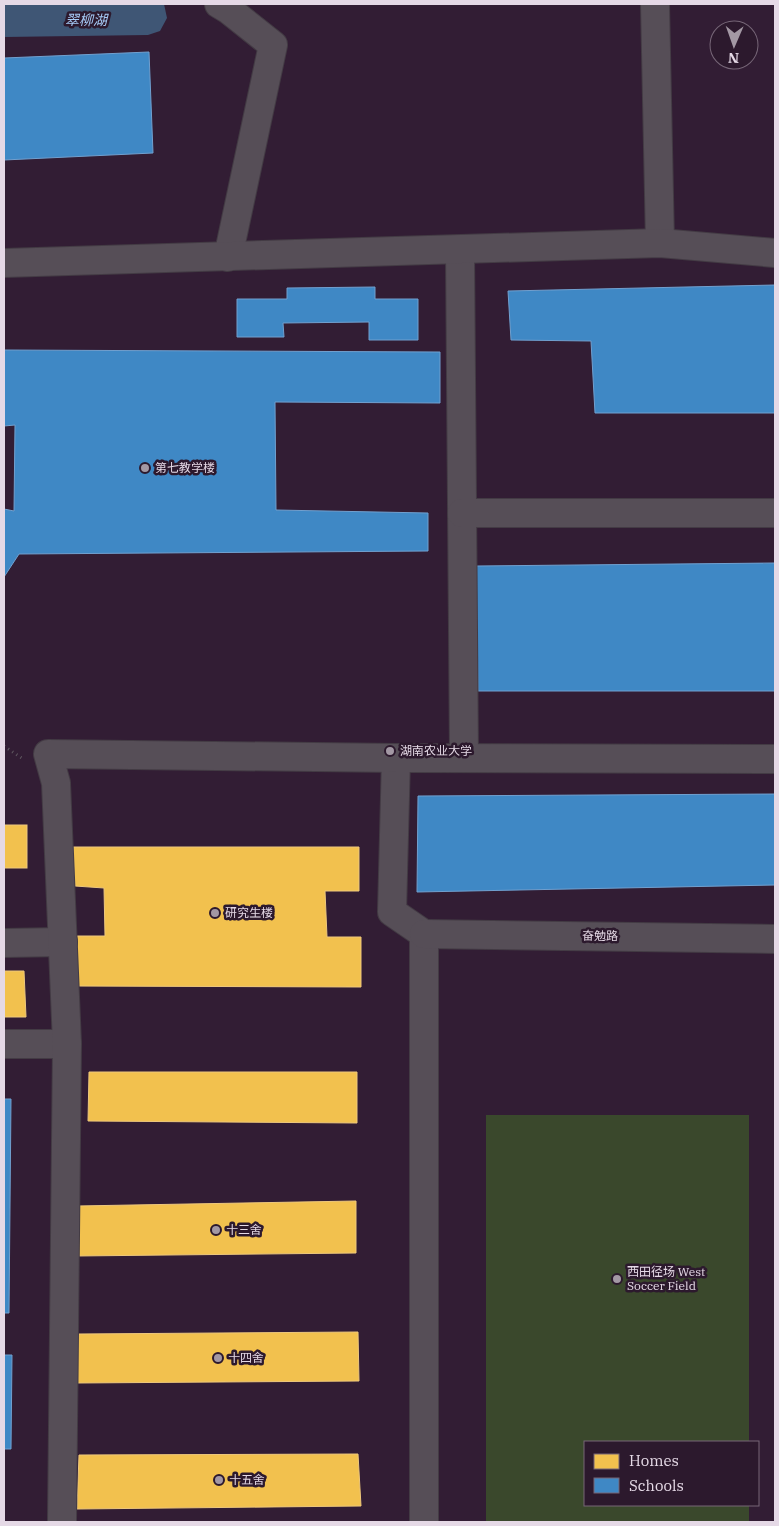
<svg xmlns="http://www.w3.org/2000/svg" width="779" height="1526" font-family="'IBM Plex Serif','Noto Sans SC',serif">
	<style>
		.built { fill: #321d34; fill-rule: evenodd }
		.green { fill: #3a482c }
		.water { fill: #3f5675 }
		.homes { fill: #f2c14e; stroke: #eec87c }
		.schools { fill: #3f88c5; stroke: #71a0cf }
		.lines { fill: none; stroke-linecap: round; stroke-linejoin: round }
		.street-casing { stroke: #433b44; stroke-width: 30 }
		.path { stroke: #615a62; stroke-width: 3; stroke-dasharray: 1 4; stroke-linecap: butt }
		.street { stroke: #564e57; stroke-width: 28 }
		.poi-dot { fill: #a398a4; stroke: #2c192d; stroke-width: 2 }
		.labels { text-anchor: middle; stroke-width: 5; stroke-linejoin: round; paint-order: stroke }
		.poi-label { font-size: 12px; fill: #e5d9e6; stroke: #2c192d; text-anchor: start }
		.street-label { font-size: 12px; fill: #e5d9e6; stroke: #2c192d }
		.water-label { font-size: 14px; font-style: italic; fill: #a7ccf8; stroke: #2c192d }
	</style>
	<rect width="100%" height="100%" fill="#281e29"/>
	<path class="built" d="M4,4H775V1522H4ZM719,30H749V60H719ZM585,1442H758V1505H585Z"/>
	<polygon class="green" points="486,1115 749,1115 749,1442 585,1442 585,1505 749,1505 749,1522 486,1522"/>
	<polygon class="water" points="4,4 164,4 167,18 160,31 148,35 4,37"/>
	<g class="homes">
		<rect x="4" y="825" width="23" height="43"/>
		<polygon points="73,847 359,847 359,891 325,891 327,937 361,937 361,987 74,986 76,936 105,936 104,888 75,886"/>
		<polygon points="4,971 24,971 26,1017 4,1017"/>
		<polygon points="89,1072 357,1072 357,1123 88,1121"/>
		<polygon points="356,1201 356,1253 76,1256 77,1206"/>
		<polygon points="358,1332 359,1381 77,1383 78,1334"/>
		<polygon points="358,1454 361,1506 77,1509 79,1455"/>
	</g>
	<g class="schools">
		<polygon points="149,52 153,153 4,160 4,58"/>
		<polygon points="775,285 775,413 595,413 591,341 511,340 508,291"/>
		<polygon points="375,287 375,299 418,299 418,340 369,340 369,322 283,323 284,337 237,337 237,299 287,299 287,288"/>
		<polygon points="4,350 440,352 440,403 275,402 276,510 428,513 428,551 19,554 4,577 4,509 14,511 15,425 4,426"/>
		<polygon points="775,563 775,691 478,691 476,566"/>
		<polygon points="775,794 775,885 417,892 418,796"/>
		<polygon points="4,1099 11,1099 9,1313 4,1313"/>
		<polygon points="4,1355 12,1355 11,1449 4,1449"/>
	</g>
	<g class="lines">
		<g class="street-casing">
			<g id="street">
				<polyline points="219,4 229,10 273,45 228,257"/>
				<polyline points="655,4 660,243"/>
				<polyline points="460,250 464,758"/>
				<polyline points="4,263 660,243 775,253"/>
				<polyline points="462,513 775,513"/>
				<polyline points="396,758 392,912 424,934 424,1522"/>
				<polyline points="424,934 775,939"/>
				<polyline points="4,943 63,942"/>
				<polyline points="4,1044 67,1044"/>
				<polyline points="62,1522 67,1044 56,783 48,754 396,758 775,759"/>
			</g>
		</g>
		<polyline class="path" points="4,746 23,759"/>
		<use href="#street" class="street"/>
	</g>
	<g class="poi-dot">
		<circle cx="145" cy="468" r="5"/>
		<circle cx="390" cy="751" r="5"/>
		<circle cx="215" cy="913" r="5"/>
		<circle cx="216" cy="1230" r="5"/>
		<circle cx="617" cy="1279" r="5"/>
		<circle cx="218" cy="1358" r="5"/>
		<circle cx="219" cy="1480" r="5"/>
	</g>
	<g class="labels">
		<g class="poi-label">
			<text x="155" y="472">第七教学楼</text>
			<text x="400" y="755">湖南农业大学</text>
			<text x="225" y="917">研究生楼</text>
			<text x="226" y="1234">十三舍</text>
			<text x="627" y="1276">西田径场 West<tspan x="627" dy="14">Soccer Field</tspan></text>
			<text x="228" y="1362">十四舍</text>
			<text x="229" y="1484">十五舍</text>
		</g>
		<g class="street-label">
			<text transform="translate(600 936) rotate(1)" y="4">奋勉路</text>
		</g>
		<g class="water-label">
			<text x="86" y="25">翠柳湖</text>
		</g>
	</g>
	<rect width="779" height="1526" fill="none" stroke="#e5d9e6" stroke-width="10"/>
	<rect x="584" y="1441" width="175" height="65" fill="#2c192d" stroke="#766677"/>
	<rect x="594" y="1454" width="25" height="15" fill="#f2c14e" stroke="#766677"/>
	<text x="629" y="1466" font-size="15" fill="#e5d9e6">Homes</text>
	<rect x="594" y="1478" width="25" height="15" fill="#3f88c5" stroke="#766677"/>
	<text x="629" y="1491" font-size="15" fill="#e5d9e6">Schools</text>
	<g transform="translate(734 45) rotate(182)"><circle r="24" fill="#2c192d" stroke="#766677"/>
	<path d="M0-4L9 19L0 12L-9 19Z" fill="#a398a4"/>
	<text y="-8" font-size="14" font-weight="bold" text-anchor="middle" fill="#e5d9e6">N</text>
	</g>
</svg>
